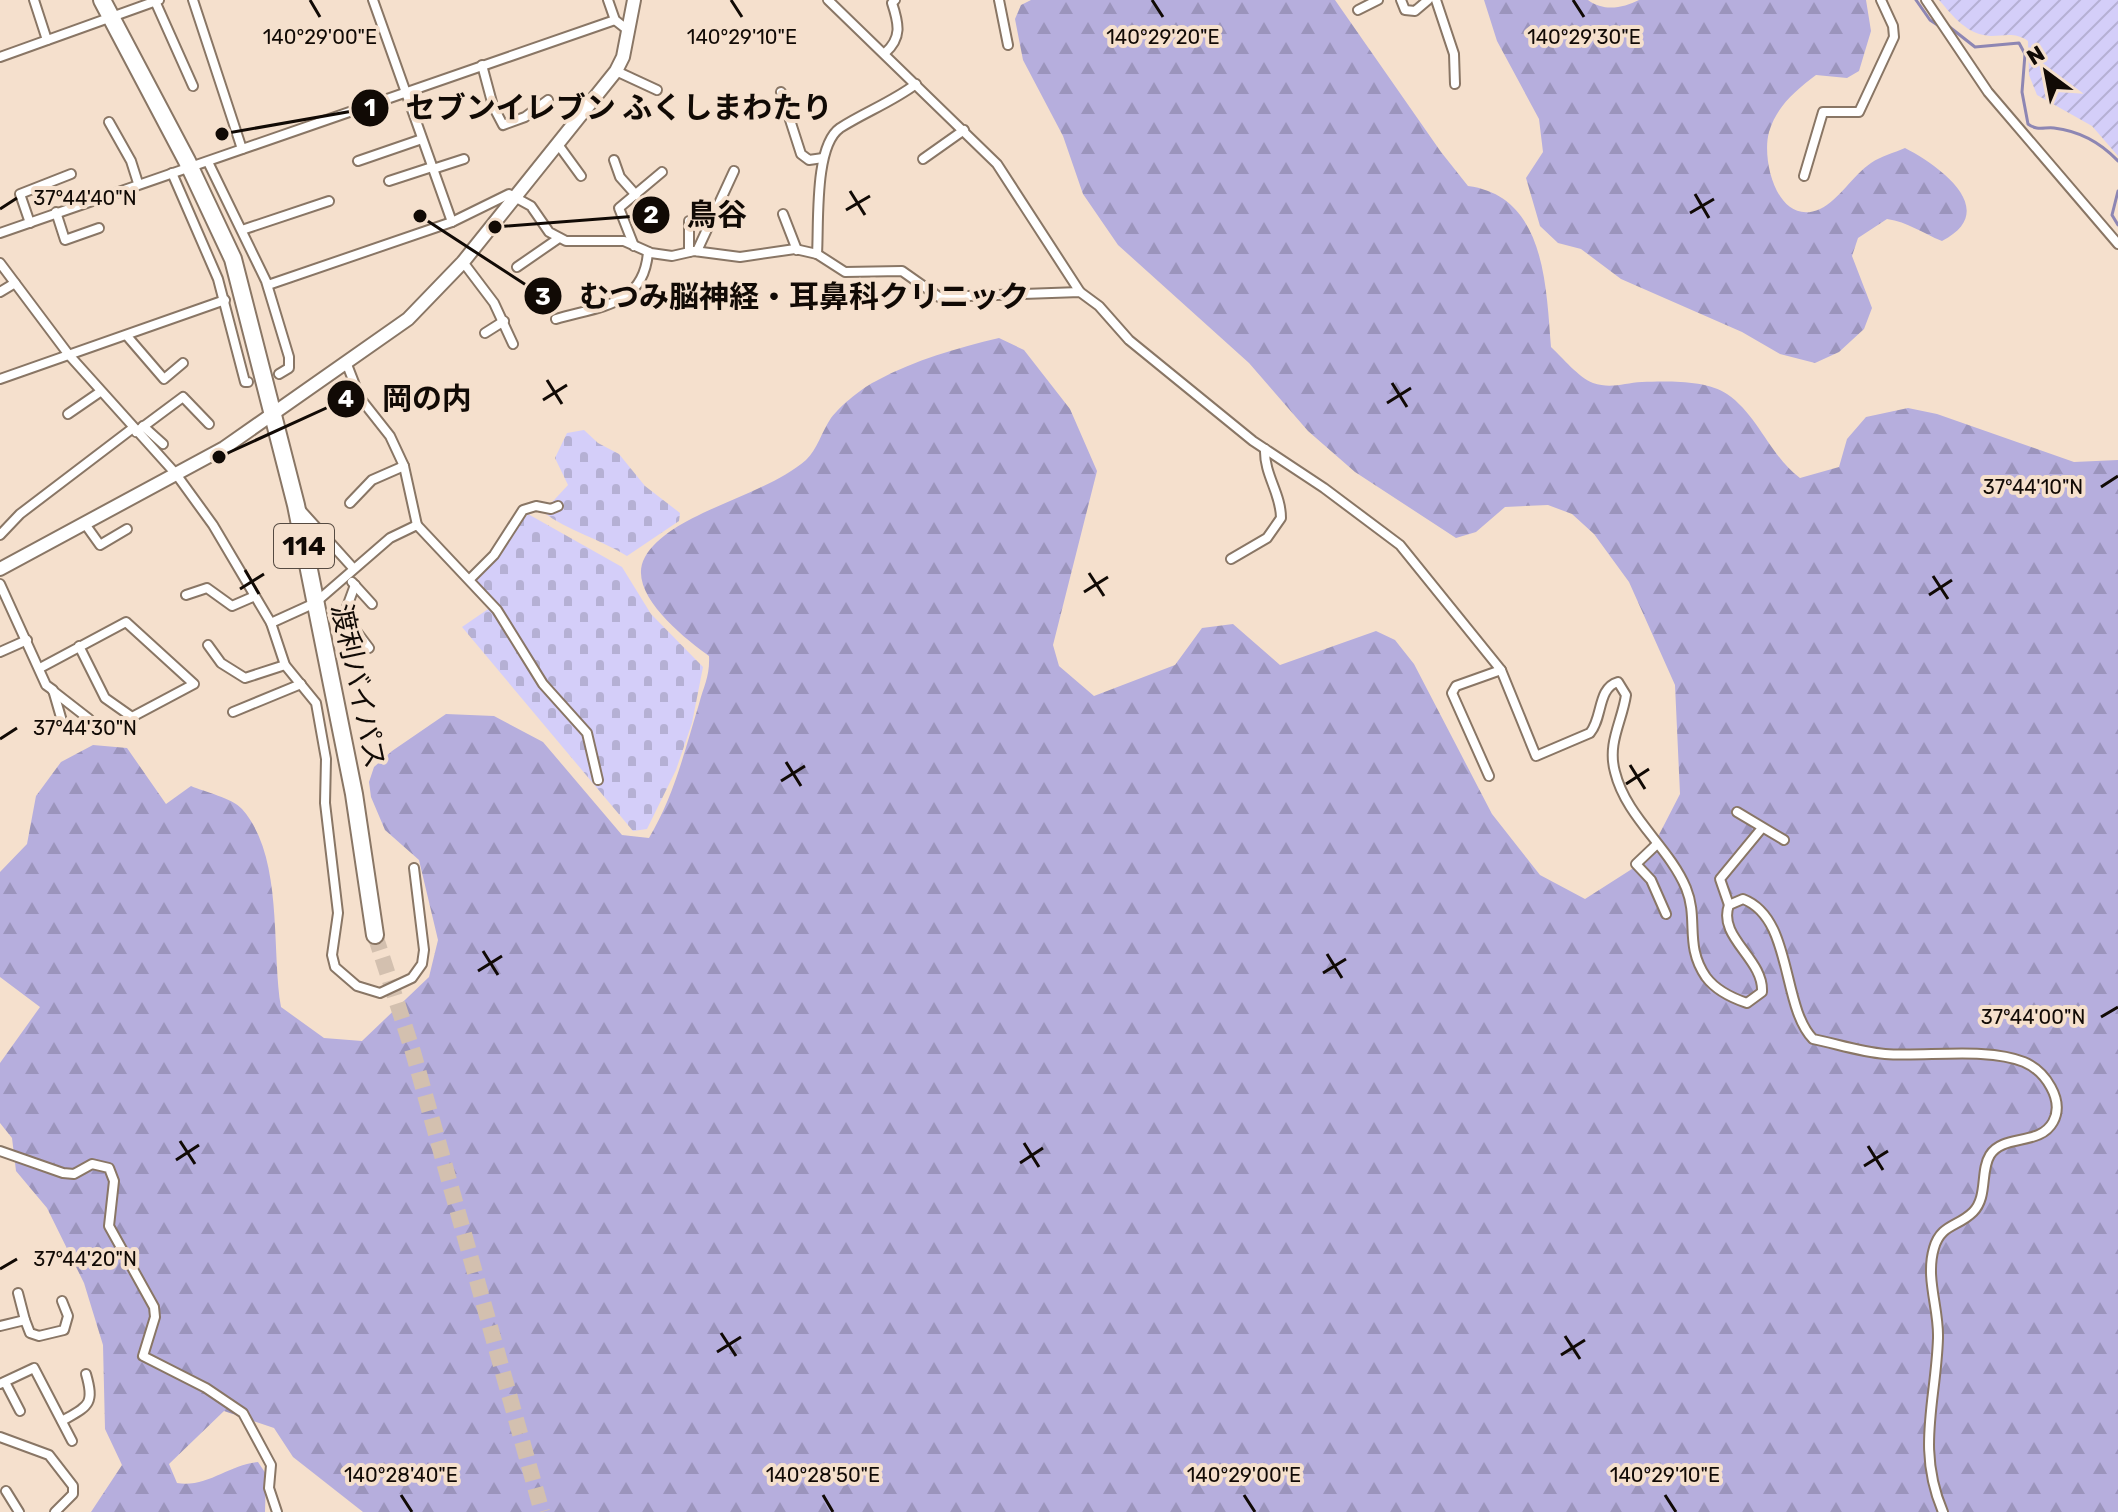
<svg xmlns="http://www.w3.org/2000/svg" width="2118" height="1512" font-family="Rubik,'Noto Sans JP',sans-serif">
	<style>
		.forest { fill: url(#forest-firs) }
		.cemetery { fill: url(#cemetery-stones) }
		.garden { fill: url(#garden-furrows) }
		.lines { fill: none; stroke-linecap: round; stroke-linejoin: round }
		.stream { stroke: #8d86b3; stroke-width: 3 }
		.highway-tunnel { stroke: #d3c0af; stroke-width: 16; stroke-dasharray: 16 8; stroke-linecap: butt }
		.street-casing { stroke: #897665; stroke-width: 12 }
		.secondary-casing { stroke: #897665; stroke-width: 16 }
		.highway-casing { stroke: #897665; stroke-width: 20 }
		.street { stroke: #fff; stroke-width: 8 }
		.secondary { stroke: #fff; stroke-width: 12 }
		.highway { stroke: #fff; stroke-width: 16 }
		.ticks { fill: none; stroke: #110a05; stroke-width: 3 }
		.labels { text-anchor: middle; stroke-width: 8; stroke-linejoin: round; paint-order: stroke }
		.shield { fill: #f5e0cd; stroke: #554a41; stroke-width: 2 }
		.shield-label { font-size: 26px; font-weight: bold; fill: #110a05 }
		.street-label { font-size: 28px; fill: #110a05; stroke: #f5e0cd }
		.ticks-label { font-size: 20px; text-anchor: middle; fill: #110a05; stroke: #f5e0cd; stroke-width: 8; stroke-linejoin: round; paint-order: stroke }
		.leader { fill: none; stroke: #110a05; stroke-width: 3 }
		.callout-dot { fill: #110a05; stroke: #f5e0cd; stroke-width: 3 }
		.mark-label { font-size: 24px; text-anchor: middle; font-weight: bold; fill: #fff }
		.callout-label { font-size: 30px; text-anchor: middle; font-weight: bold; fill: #110a05; stroke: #f5e0cd; stroke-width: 8; stroke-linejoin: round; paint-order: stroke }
	</style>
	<defs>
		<pattern id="forest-firs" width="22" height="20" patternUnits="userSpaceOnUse" patternTransform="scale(2)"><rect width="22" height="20" fill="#b6aedd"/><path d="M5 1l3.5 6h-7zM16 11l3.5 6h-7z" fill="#9b94bc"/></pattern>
		<pattern id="cemetery-stones" width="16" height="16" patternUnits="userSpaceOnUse" patternTransform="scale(2)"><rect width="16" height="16" fill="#d4cef9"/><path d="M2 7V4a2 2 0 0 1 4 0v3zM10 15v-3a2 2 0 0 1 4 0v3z" fill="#b5b0d4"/></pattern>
		<pattern id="garden-furrows" width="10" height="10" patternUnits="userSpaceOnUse" patternTransform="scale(2)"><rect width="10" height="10" fill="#d4cef9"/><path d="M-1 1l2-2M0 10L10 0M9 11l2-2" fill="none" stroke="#b5b0d4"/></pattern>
	</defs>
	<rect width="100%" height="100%" fill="#f5e0cd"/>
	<g class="forest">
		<path d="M1031,0H1335L1441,152L1468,186C1545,196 1546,285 1551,347C1563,358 1578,377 1593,383C1611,389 1624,383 1642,382C1666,381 1707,380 1727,394C1758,415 1770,456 1800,478L1839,467L1847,439L1866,417L1908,408L1937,414L2074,462L2118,460V1512H363L293,1457L274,1428L224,1411L169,1464L177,1483C207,1488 230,1464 258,1462L266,1474L265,1512H91L122,1465L105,1429L103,1345L84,1283L47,1208L16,1171L12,1138L0,1123V1063L40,1007L0,977V872L27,844L36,796L61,762L93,745L127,748L166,804L191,786C205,792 232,798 242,809C284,856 271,949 281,1007L324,1038L362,1041L429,977L438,940L419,860L385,830L371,797L369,782L374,767L392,751L446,714L494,716L543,742L622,835L649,838C674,796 685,750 699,704C704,685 710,676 709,656C684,638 625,592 645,557C671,512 764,497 806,460C817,450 822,431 831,418C841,405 863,387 878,380C915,360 957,348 999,338L1024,350L1070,409L1097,471L1053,645L1059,666L1094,696L1175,665L1202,628L1233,624L1280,665L1376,631L1395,640L1414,664L1492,814L1540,875L1585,899L1646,860L1680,794L1675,685L1629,582L1594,534L1572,514L1548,505L1505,507L1476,532L1456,538L1355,472L1308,431L1249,363L1118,245L1083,194L1063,136L1023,60L1015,19L1021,5Z"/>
		<path d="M1484,0H1588C1604,12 1623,8 1639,0H1866L1871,31L1859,71L1847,78L1816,75C1795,91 1777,106 1769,132C1761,161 1778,228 1820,209C1839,200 1853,175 1871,163C1881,156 1894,153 1905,148C1938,165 2002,210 1942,241C1922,233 1908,222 1887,219L1858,238L1852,256L1872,308L1864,329L1839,352L1815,363L1780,354L1742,332L1621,279L1581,249L1558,243L1540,226L1526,178L1543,152L1539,119L1497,41Z"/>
	</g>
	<g class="cemetery">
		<path d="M584,430L598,443L619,454L645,486L680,513L679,521L627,556C600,539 568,531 543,512L568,485L555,458L567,433Z"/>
		<polygon points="528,514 622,567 651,614 703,667 692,723 676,770 647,829 633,831 462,627 494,605 475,580"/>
	</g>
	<path class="garden" d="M1939,0H2118V156L2092,126L2037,95L2029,75L2028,41C2015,32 2005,36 1991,36C1967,35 1953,16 1939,0Z"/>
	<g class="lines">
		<g class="stream">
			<polyline points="1916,0 1930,20 1939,26"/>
			<path d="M1947,25L1975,47L2019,43L2025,54L2022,92L2028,124C2037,131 2044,127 2054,128C2079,131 2101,143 2118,161"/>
			<polyline points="2118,191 2112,215 2118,225"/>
		</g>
		<polyline class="highway-tunnel" points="375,935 413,1052 542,1512"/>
		<g class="street-casing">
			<g id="street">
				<polyline points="34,0 47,40"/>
				<polyline points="193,0 242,149"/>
				<polyline points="373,0 452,222"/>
				<polyline points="608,0 615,20 629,31"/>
				<polyline points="828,0 997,164 1080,292"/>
				<polyline points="999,0 1008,45"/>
				<polyline points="1401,0 1405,10 1415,11 1428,0"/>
				<polyline points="1436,0 1454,54 1455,84"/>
				<polyline points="1926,0 1988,92 2118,244"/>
				<polyline points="155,1 193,86"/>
				<polyline points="1358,10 1378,0"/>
				<path d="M885,53C902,38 899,24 892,3L895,0"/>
				<polyline points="0,57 159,0"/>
				<polyline points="482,65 493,106 503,125 525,117 548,100"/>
				<polyline points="616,71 657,90"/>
				<polyline points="781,92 801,154 809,160 823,158"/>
				<polyline points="109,122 131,161 138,183"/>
				<polyline points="557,143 581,176"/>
				<polyline points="923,159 964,130"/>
				<polyline points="614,160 620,177 636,195"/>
				<polyline points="358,161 422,139"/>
				<polyline points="208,162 266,281 289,357 289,368 279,374"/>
				<polyline points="433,169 464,159"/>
				<polyline points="172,173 218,279 245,382 248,382"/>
				<polyline points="1804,176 1823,112 1859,112 1894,37 1893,26 1881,0"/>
				<polyline points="389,181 432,167"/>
				<polyline points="56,212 65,240 99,228"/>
				<polyline points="783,214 797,250"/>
				<polyline points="689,221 689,252"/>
				<polyline points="30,223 20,194 71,174"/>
				<polyline points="242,230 329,201"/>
				<polyline points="0,233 615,20"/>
				<polyline points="634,246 619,208 662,172"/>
				<polyline points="697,251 734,171"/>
				<path d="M817,254C819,224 814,146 840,128C865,112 892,102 916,84"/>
				<polyline points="463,262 494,303 513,344"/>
				<polyline points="0,263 69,355 176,474 213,525 271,623 285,665 316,703 326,759 325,803 338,913 332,955 335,967 357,986 380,993 412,978 422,964 424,950 414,868"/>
				<polyline points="517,267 559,238"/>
				<path d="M268,285L452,222L509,194L531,206L549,232L566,241H624L651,253L672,256L694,251L740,257L795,249L817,254L845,272L902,271L939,297L1080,292L1099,306L1129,340L1253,441L1324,488L1400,545L1501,670L1536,756L1590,733C1603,718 1597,688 1618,682L1626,695C1622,722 1607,743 1615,772C1626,817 1669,847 1686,888C1699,920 1684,945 1706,977C1715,989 1732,998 1747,1003L1762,992C1764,959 1717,937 1729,905L1743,899C1793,918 1781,1006 1813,1039C1837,1044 1861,1052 1885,1054C1926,1057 1987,1047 2024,1062C2045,1071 2065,1100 2053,1122C2040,1146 2003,1134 1990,1155C1980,1171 1988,1197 1973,1212C1958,1227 1941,1224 1934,1248C1925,1278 1939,1308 1938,1338C1936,1402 1916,1449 1943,1512"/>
				<polyline points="0,292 15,283"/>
				<path d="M556,319C600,306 644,306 648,252"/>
				<polyline points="485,333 504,321"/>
				<polyline points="127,336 164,379 183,363"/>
				<polyline points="346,362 360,398 390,436 404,466 417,525"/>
				<polyline points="0,379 225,300"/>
				<polyline points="68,414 100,392"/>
				<polyline points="143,426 163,444"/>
				<polyline points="136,432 183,397 209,424"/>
				<polyline points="350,503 372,480 404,466"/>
				<polyline points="299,508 353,568"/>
				<polyline points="85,524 100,545 127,529"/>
				<polyline points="0,535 20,514 133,428"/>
				<path d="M1231,559L1267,538L1281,518C1281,493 1264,475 1265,449"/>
				<polyline points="470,579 494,555 523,510 536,506 551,509 558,506"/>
				<polyline points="352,582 372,604"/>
				<polyline points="0,584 46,685 53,690 62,721"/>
				<polyline points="355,585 344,615 369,648"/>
				<polyline points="186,595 207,588 232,606 255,596"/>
				<polyline points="271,623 315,603 390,538 417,525 497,610 543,684 587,733 598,780"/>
				<polyline points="208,645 221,663 245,678 285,665"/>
				<polyline points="0,652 27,640"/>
				<polyline points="40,668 126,622 194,684 132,717 105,698 79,646"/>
				<polyline points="53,691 89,719"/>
				<polyline points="233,712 301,684"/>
				<polyline points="1489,776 1452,693 1456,686 1501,670"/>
				<polyline points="1737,812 1784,840"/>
				<polyline points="1656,845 1636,864 1651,880 1666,914"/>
				<polyline points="1729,905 1720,879 1762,828"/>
				<polyline points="0,1151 63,1173 74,1174 92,1164 109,1168 114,1181 109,1226 154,1307 155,1317 143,1356 206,1388 243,1413 271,1465 269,1488 277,1512"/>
				<polyline points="25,1320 30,1333 39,1336 64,1330 68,1316 62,1301"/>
				<polyline points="0,1326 25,1320 18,1293"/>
				<polyline points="5,1382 20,1411"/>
				<polyline points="0,1384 34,1368 72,1441"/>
				<path d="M62,1421C88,1406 95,1405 86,1374"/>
				<polyline points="0,1437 49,1455 73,1486 73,1494 55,1512"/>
				<polyline points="6,1491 19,1512"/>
			</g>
		</g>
		<g class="secondary-casing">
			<polyline id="secondary" points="0,569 224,448 408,319 463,262 616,71 623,57 634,0"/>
		</g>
		<g class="highway-casing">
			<polyline id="highway" points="102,0 187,161 233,259 296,505 354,794 375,935"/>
		</g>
		<use href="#street" class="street"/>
		<use href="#secondary" class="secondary"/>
		<use href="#highway" class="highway"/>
	</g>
	<path class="ticks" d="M310,0L320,17M731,0L742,17M1152,0L1163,17M1573,0L1584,17M850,191L865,215M1695,194L1709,218M0,209L17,198M846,210L870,196M1690,213L1714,199M547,380L562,404M1392,383L1407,407M543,400L567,385M1387,403L1411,388M2101,487L2118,476M245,570L259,594M1089,573L1104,596M1933,576L1948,599M240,589L264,574M1084,592L1108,577M1929,595L1952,580M0,739L17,728M786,762L801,786M1630,765L1645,789M781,781L805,766M1626,784L1649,769M483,951L498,975M1327,954L1342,978M478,971L502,956M1323,973L1346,959M2101,1017L2118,1007M180,1141L195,1164M1024,1143L1039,1167M1868,1146L1883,1170M176,1160L199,1145M1020,1163L1043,1148M1864,1166L1888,1151M0,1269L17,1259M721,1333L736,1356M1565,1336L1580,1359M717,1352L741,1337M1561,1355L1585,1340M401,1495L412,1512M823,1495L833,1512M1244,1495L1255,1512M1665,1495L1676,1512"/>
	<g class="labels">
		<rect class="shield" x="274" y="524" width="60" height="44" rx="6"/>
		<g class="shield-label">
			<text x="304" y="555">114</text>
		</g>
		<g class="street-label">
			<text transform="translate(359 686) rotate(78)" y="10">渡利バイパス</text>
		</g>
	</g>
	<g class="ticks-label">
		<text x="1584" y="44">140°29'30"E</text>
		<text x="320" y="44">140°29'00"E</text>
		<text x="742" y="44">140°29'10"E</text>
		<text x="1163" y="44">140°29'20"E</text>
		<text x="85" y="205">37°44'40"N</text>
		<text x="2033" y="494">37°44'10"N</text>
		<text x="85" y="735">37°44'30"N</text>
		<text x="2033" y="1024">37°44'00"N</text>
		<text x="85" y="1266">37°44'20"N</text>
		<text x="401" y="1482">140°28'40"E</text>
		<text x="823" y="1482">140°28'50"E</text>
		<text x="1244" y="1482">140°29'00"E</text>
		<text x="1665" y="1482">140°29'10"E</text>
	</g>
	<path class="leader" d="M222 134L370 108M495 227L651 215M420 216L543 296M219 457L346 399"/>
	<g class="callout-dot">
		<circle cx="222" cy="134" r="8"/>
		<circle cx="495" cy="227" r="8"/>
		<circle cx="420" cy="216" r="8"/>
		<circle cx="219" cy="457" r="8"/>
		<circle cx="370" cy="108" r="20"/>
		<circle cx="651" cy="215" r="20"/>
		<circle cx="543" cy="296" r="20"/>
		<circle cx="346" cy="399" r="20"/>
	</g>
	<g class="mark-label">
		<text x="370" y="116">1</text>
		<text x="651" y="223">2</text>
		<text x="543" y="305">3</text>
		<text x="346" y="407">4</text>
	</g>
	<g class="callout-label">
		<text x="619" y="118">セブンイレブン ふくしまわたり</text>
		<text x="717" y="225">鳥谷</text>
		<text x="804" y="307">むつみ脳神経・耳鼻科クリニック</text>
		<text x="427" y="409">岡の内</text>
	</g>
	<g transform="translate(2046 72) rotate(328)" stroke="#f5e0cd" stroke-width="6" paint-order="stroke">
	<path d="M0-6L14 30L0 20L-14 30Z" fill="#110a05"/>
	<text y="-12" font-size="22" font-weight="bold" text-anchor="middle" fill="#110a05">N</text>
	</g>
</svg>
